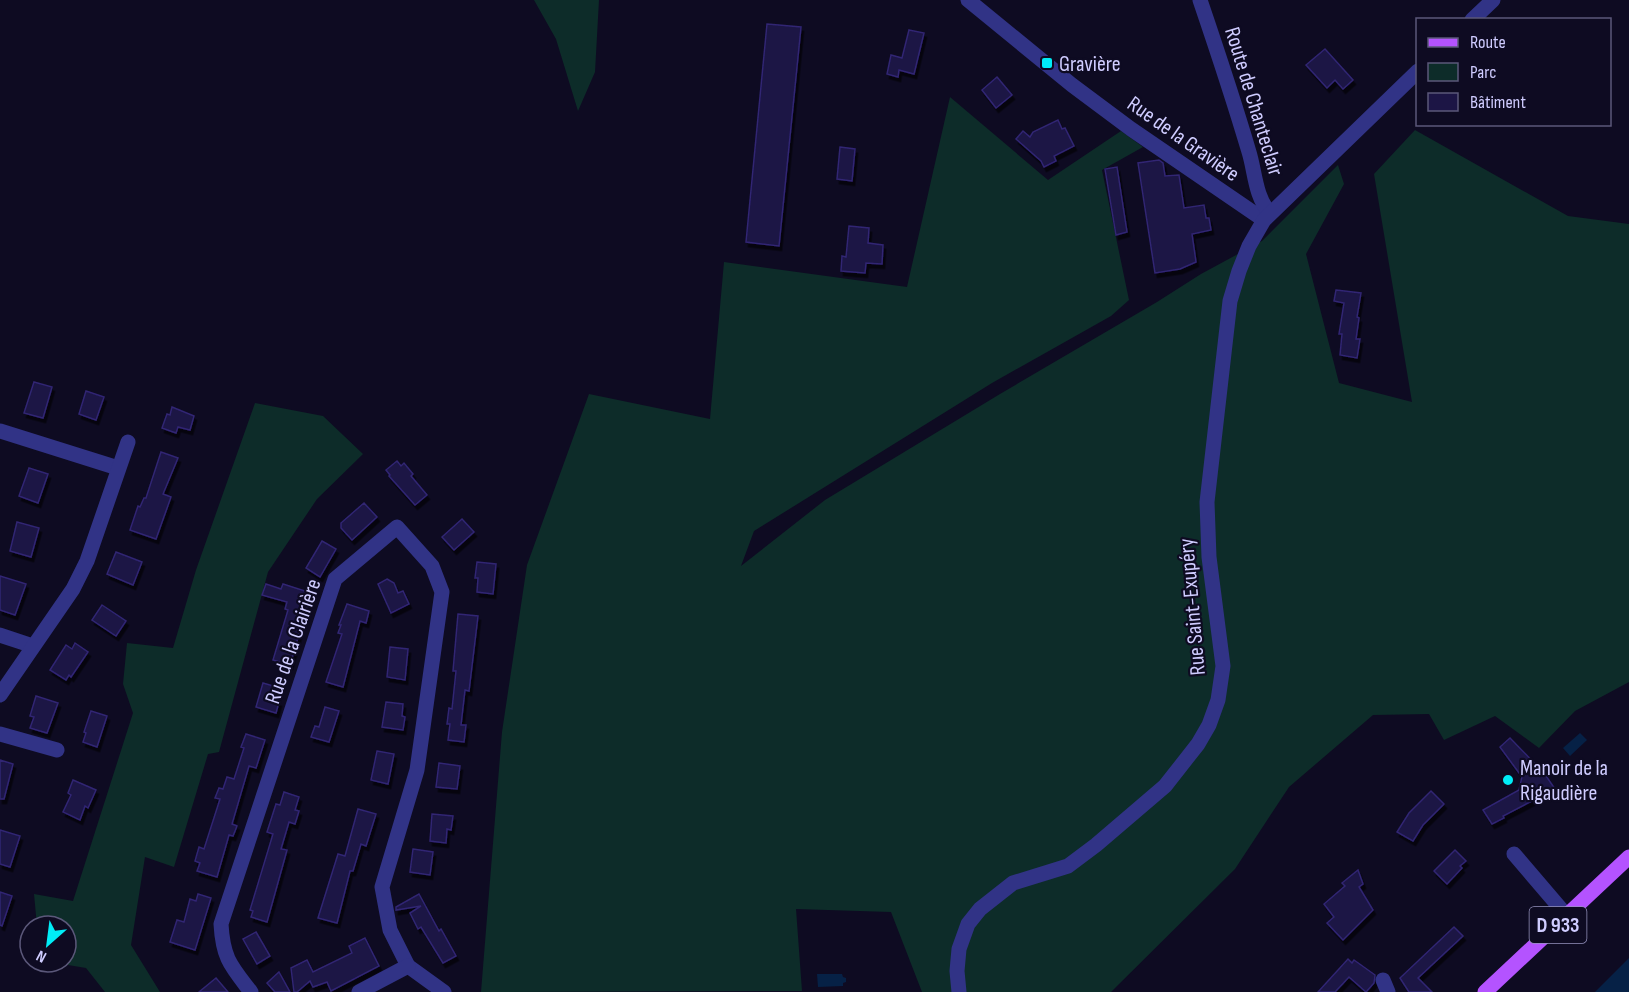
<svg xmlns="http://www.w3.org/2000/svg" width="1629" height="992" font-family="'Sofia Sans Condensed',sans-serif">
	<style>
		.green { fill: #0d2c29 }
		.water { fill: #062146 }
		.building { fill: #1c1545; stroke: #302573; stroke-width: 1.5; filter: url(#shadow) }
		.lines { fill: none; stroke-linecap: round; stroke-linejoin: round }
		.minor { stroke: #313386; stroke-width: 15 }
		.tertiary { stroke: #313386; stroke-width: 15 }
		.primary { stroke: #b453ff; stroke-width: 15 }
		.poi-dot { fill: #00edf7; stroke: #0e0b22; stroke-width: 2 }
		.labels { text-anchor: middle; stroke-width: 4.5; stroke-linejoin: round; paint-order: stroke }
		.shield { fill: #0e0b22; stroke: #9592bd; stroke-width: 1.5 }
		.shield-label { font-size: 21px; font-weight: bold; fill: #cfccff }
		.poi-label { font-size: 22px; fill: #cfccff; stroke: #0e0b22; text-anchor: start }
		.street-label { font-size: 22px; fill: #cfccff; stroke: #0e0b22 }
	</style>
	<defs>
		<filter id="shadow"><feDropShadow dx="2.5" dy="4.5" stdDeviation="0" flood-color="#0009"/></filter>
	</defs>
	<rect width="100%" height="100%" fill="#0e0b22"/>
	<g class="green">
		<polygon points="534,0 599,0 595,72 578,111 556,39"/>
		<polygon points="950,97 1048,180 1121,131 1143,147 1102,170 1129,300 1111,316 992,383 754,531 741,566 825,500 1000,394 1157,302 1201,274 1262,241 1338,165 1344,184 1306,254 1339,383 1412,402 1374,174 1415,130 1568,216 1629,224 1629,682 1575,711 1539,748 1495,716 1444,740 1429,714 1373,715 1289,787 1235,869 1111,992 922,992 891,912 796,909 802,991 481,992 502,732 527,565 589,394 710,419 724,262 907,287"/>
		<polygon points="255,403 323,416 363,454 317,499 268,572 219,752 208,754 174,867 145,857 131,945 160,992 105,992 86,968 50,962 66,962 66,926 37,926 34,894 73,901 133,713 123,684 127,643 173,648 196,570"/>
	</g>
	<g class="water">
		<polygon points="1580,733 1587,740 1570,756 1563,748"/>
		<polygon points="1629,958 1629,992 1595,992"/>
		<polygon points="817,974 842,974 843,977 846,978 846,982 843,983 843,986 818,987"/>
	</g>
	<g class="building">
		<polygon points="767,24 801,27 779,246 746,242"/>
		<polygon points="909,30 924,33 914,74 899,70 898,77 887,74 891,55 902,58"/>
		<polygon points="1325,49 1353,80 1343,89 1335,80 1327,88 1306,65"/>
		<polygon points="997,77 1012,95 996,108 982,90"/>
		<polygon points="1058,120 1062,129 1065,128 1074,146 1054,156 1056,161 1044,167 1041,161 1016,139 1023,131 1030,137 1033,132"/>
		<polygon points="840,147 855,149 852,181 837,179"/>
		<polygon points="1159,160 1163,163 1165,176 1179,175 1184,208 1204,205 1206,218 1209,218 1211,230 1192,234 1196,262 1180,269 1155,273 1138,163"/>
		<polygon points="1117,167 1127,232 1116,235 1105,169"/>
		<polygon points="849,226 869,228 868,243 883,245 882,264 866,263 865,273 841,271 842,256 846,257"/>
		<polygon points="1336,290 1361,293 1357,317 1359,318 1356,339 1360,339 1357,358 1340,355 1342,334 1339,334 1344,303 1334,301"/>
		<polygon points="34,382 52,387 43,418 24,413"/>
		<polygon points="86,391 104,397 96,420 79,414"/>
		<polygon points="172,407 194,416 190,430 178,427 176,433 162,428 167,414 170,415"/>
		<polygon points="161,452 178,458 163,494 171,497 156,539 130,530 138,506 140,507 144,498 146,498"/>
		<polygon points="397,461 401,466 404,463 413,474 411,476 427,495 415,505 389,476 390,475 386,470"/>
		<polygon points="29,468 48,474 38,503 19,496"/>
		<polygon points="364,503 377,517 352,540 341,528 341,523"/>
		<polygon points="462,519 474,532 454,550 442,537"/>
		<polygon points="17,522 39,528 31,557 10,551"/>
		<polygon points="322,541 336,549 320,577 306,568"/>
		<polygon points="116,552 142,562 133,585 107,574"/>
		<polygon points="477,562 496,564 493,594 477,592 478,578 475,578"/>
		<polygon points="0,576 26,584 15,615 0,610"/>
		<polygon points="387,579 394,583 398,593 403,591 409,604 391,613 378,584"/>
		<polygon points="266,584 281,589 283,584 311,593 290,665 273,660 288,610 285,609 287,602 262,595"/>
		<polygon points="347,604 369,611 366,623 360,621 343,687 326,682 342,634 338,633 341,625 339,625"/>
		<polygon points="102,605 126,621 116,636 92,620"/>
		<polygon points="458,614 478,616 469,691 465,690 461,725 466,725 464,742 448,740 450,724 447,724 449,708 452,709 456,671 453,671"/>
		<polygon points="75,643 88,652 71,677 69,675 66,680 50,670 66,645 72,649"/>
		<polygon points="390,647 408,649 405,680 387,677"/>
		<polygon points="263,683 280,688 276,701 279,702 276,713 256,707"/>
		<polygon points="36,696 58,703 47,733 30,728 34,717 30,716"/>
		<polygon points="386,702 403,704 402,716 405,717 403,730 382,727"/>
		<polygon points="325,707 339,711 329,742 311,737 315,726 319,727"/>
		<polygon points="91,711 107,716 97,747 83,742 86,733 84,732"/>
		<polygon points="246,734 265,740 256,768 249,766 232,824 237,826 233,836 229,835 217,877 197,871 200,863 195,861 199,847 204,849 220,799 215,798 219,788 223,789 227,777 234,779 244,748 241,747"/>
		<polygon points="1510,738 1544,773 1555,789 1503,816 1504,818 1492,824 1483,810 1519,790 1522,777 1500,747"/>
		<polygon points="377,751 394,754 388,784 371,780"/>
		<polygon points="0,760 13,764 4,799 0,799"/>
		<polygon points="439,763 460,766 457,789 436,787"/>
		<polygon points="73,780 96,790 88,808 85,806 80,820 63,812 71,795 68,793"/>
		<polygon points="1431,791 1444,804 1423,825 1413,841 1397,832 1409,813"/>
		<polygon points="284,792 299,797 295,810 299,811 295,824 289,822 281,849 287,850 267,922 251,917 253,911 250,910 273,834 267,832 276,804 280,805"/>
		<polygon points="358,809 376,814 366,846 361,844 353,871 350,871 337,923 318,918 338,854 345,856"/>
		<polygon points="432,814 453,816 451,830 447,829 446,843 430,841"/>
		<polygon points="0,830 20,836 10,867 0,864"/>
		<polygon points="413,849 433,852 430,875 410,872"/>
		<polygon points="1455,850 1466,861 1460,866 1462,868 1447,884 1434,871"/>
		<polygon points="1358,870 1363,884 1359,887 1373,910 1343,940 1327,923 1334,917 1324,904 1345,886 1342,883"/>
		<polygon points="0,892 12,896 2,926 0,925"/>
		<polygon points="198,894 211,898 195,950 170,942 177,920 184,922 190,899 196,901"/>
		<polygon points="419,894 439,931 441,929 456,956 443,963 421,927 418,929 410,913 421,906 396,910 396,907"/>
		<polygon points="1454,927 1463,936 1418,978 1432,992 1409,992 1400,978"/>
		<polygon points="256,932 270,956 257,964 243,939"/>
		<polygon points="365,938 379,966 331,991 327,982 313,987 310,981 297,992 294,992 291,968 307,960 313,972 352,953 349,946"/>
		<polygon points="1348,959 1352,963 1354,960 1375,975 1374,983 1366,992 1349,977 1335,992 1318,992"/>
		<polygon points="279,972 290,992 275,992 267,983"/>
		<polygon points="216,978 228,992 199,992"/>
	</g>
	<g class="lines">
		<g class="minor">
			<polyline points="968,0 1072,85 1131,129 1264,220"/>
			<path d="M1200,0C1217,50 1234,101 1249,152C1255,171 1255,197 1270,213"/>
			<polyline points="0,431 118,468"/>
			<polyline points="0,635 33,646"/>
			<polyline points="0,695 73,589 87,561 128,442"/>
			<polyline points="0,734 57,750"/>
			<polyline points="1514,854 1567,916"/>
			<polyline points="1383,980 1388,992"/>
			<path d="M251,992C231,966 223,959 221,924L335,579L397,527L432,566L442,592L417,770L382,887L390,930L408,966L444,992"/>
			<polyline points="359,992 408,966"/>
		</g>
		<g class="tertiary">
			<polyline points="1472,20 1493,0"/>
			<polyline points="959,992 957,971 959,949 968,924 980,909 1013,883 1068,866 1096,845 1165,786 1198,744 1209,725 1218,700 1223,666 1209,557 1207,502 1230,301 1239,271 1249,246 1264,220 1418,71"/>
		</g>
		<polyline class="primary" points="1485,992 1629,857"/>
	</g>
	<g class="poi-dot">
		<rect x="1041" y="57" width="12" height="12" rx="3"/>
		<circle cx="1508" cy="780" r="6"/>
	</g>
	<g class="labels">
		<rect class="shield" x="1529.5" y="907" width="57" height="36" rx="4.5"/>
		<g class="shield-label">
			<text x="1558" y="932">D 933</text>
		</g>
		<g class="poi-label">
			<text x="1059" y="71">Gravière</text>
			<text x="1520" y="775">Manoir de la<tspan x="1520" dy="25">Rigaudière</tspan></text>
		</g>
		<g class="street-label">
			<text transform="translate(1255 101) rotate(73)" y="8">Route de Chanteclair</text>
			<text transform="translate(1184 138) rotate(35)" y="8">Rue de la Gravière</text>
			<text transform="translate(1191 607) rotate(-95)" y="8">Rue Saint-Exupéry</text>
			<text transform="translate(292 641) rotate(-71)" y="8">Rue de la Clairière</text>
		</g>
	</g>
	<rect x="1416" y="18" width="195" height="108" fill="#0e0b22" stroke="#5b587a" stroke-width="1.5"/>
	<rect x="1428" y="38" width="30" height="9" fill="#b453ff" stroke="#5b587a" stroke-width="1.5"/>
	<text x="1470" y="48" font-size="18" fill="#cfccff">Route</text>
	<rect x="1428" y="63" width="30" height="18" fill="#0d2c29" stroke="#5b587a" stroke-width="1.5"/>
	<text x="1470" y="78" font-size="18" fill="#cfccff">Parc</text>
	<rect x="1428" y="93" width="30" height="18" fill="#1c1545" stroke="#5b587a" stroke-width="1.5"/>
	<text x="1470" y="108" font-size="18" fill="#cfccff">Bâtiment</text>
	<g transform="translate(48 944) rotate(208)"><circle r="28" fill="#0e0b22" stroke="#5b587a" stroke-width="1.5"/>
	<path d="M0-4.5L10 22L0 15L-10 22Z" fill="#00edf7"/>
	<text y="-9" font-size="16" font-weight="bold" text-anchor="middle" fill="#cfccff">N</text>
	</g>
</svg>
